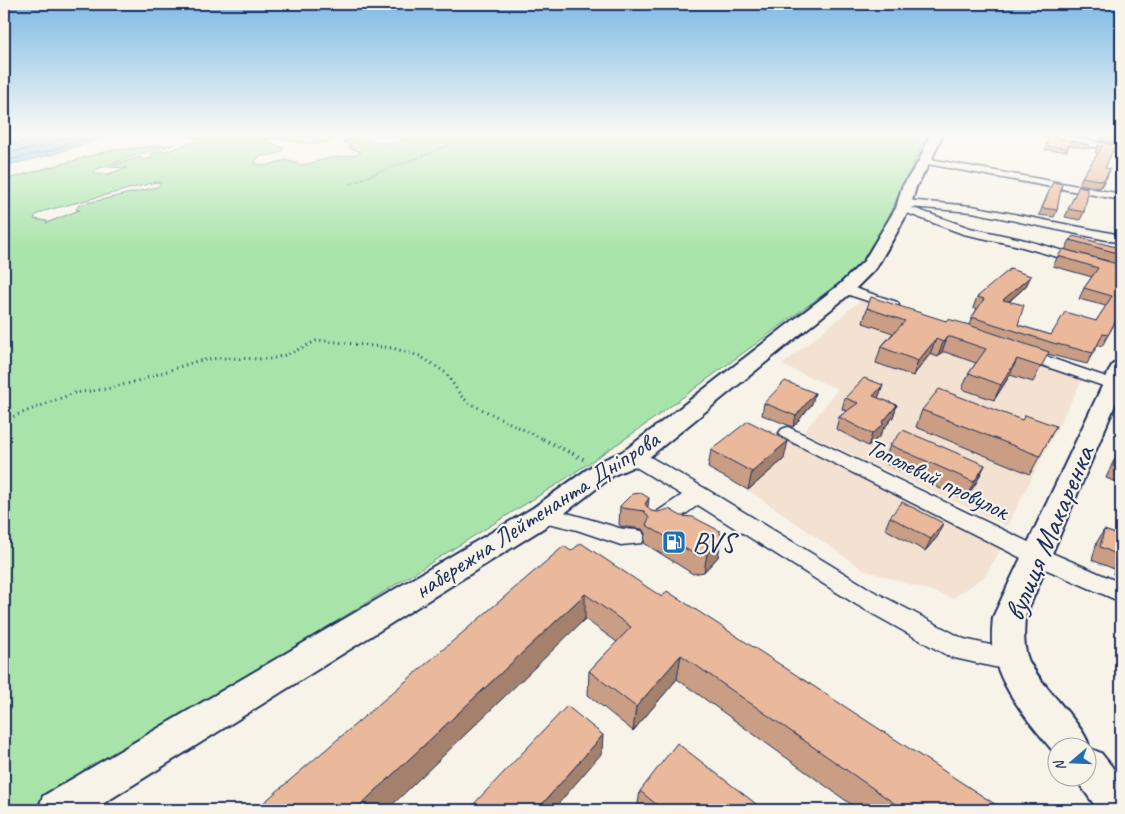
<svg xmlns="http://www.w3.org/2000/svg" width="1125" height="814" font-family="Caveat,sans-serif">
	<style>
		.built { fill: #f3e1d1 }
		.green { fill: #a8e4aa; stroke: #628a84; fill-rule: evenodd }
		.water { fill: #83c4e4; stroke: #5988ae }
		.lines { fill: none; stroke-linecap: round; stroke-linejoin: round }
		.shore { stroke: #456b94; stroke-width: 1 }
		.minor-casing { stroke: #1b2f5e; stroke-width: 3 }
		.major-casing { stroke: #1b2f5e; stroke-width: 4 }
		.path-far2 { stroke: #1b2f5e; stroke-width: 2; stroke-dasharray: 0.5 2; stroke-linecap: butt }
		.path-far1 { stroke: #1b2f5e; stroke-width: 3; stroke-dasharray: 1 4; stroke-linecap: butt }
		.path { stroke: #1b2f5e; stroke-width: 4; stroke-dasharray: 1 4.5; stroke-linecap: butt }
		.minor { fill: #f7f3e8; fill-rule: evenodd }
		.major { fill: #f7f3e8; fill-rule: evenodd }
		.wall { fill: #c99e85; stroke: #1b2f5e }
		.shaded-wall { fill: #a4816c; stroke: #1b2f5e }
		.building { fill: #eab89b; stroke: #1b2f5e }
		.labels { text-anchor: middle; stroke-width: 4.5; stroke-linejoin: round; paint-order: stroke }
		.street-label { font-size: 25px; fill: #1b2f5e; stroke: #f7f3e8 }
		.near-street-label { font-size: 30px; fill: #1b2f5e; stroke: #f7f3e8 }
		.near-poi-label { font-size: 30px; fill: #1b2f5e; stroke: #f7f3e8; text-anchor: start }
	</style>
	<rect width="100%" height="100%" fill="#f7f3e8"/>
	<filter id="ink" filterUnits="userSpaceOnUse"><feTurbulence type="fractalNoise" baseFrequency=".02" numOctaves="2"/><feDisplacementMap in="SourceGraphic" scale="10" xChannelSelector="R" yChannelSelector="G"/><feConvolveMatrix kernelMatrix="1 2 1 2 8 2 1 2 1" color-interpolation-filters="sRGB"/></filter>
	<g filter="url(#ink)">
		<g class="built">
			<polygon points="862,299 1083,378 1007,526 804,432 838,389 782,365"/>
			<polygon points="767,428 1002,547 985,576 953,598 864,570 748,490 784,459 751,441"/>
		</g>
		<path class="green" d="M191,135H328L335,139C308,152 289,133 262,140L282,147L283,150L277,154L258,157L255,163L265,166L285,160L303,165L330,158L356,155L361,152L349,148L352,145L342,142C357,134 374,144 390,143C398,142 409,138 416,135H927L881,233L861,266L847,277L638,430L556,485L55,796L30,810H4V180L108,151L175,144L139,154L95,170L94,174H108L127,168L109,167L139,157L144,160L152,158L151,155C157,149 166,152 174,149C182,146 193,142 203,140C211,138 219,139 227,136L194,139ZM156,182L161,183L157,187L79,205L76,210H80L46,223L47,221L34,219L36,215L44,211Z"/>
		<polygon class="water" points="4,135 111,135 54,154 4,166"/>
		<g class="lines">
			<g class="shore">
				<polyline points="4,147 52,135"/>
				<polyline points="4,154 43,146 74,135"/>
				<polyline points="4,161 53,150 93,135"/>
			</g>
			<g class="minor-casing">
				<g id="minor">
					<polygon points="1042,135 1061,135 1121,146 1121,152 1046,138"/>
					<polygon points="925,158 1121,194 1121,200 922,163 920,161"/>
					<polygon points="906,200 972,206 1121,235 1121,243 972,212 910,207 970,228 1021,239 1121,267 1121,275 1015,245 963,234 899,210 897,208 902,205 901,203"/>
					<polygon points="845,285 897,302 899,305 897,308 892,309 840,292 838,289"/>
					<polygon points="1021,348 1121,382 1121,392 1015,356 1013,353 1015,350"/>
					<polygon points="788,427 1045,550 1121,583 1121,602 1029,562 782,437 779,433 782,429"/>
					<path d="M631,448L638,450L706,489L873,591L964,639L1021,652L1025,660L1021,668L1012,671L950,657L857,605L698,505C684,514 666,533 649,527L645,522L649,517L682,495L626,461L621,454L624,450Z"/>
					<path d="M543,507C569,513 593,520 619,528C626,530 634,529 642,531L645,537L642,543L621,545L577,530L536,520L533,515L536,510Z"/>
				</g>
			</g>
			<g class="major-casing">
				<g id="major">
					<polygon points="930,135 942,135 931,161 916,187 910,208 896,234 876,268 851,293 642,463 614,475 553,522 93,810 38,810 43,796 533,508 596,463 624,451 839,285 864,261 880,234 896,208 902,187 919,161"/>
					<path d="M1121,361V391L1025,617C1024,631 1023,646 1028,659C1038,684 1090,730 1089,748L1101,753L1121,778V810H1098L1074,776H1088V746H1058V757C1033,727 1001,691 993,652C991,640 992,629 993,617L1111,367L1114,363Z"/>
				</g>
			</g>
			<path class="path-far2" d="M351,184C377,171 401,165 428,154C444,148 458,139 475,135"/>
			<polyline class="path-far1" points="4,420 74,393 106,389 134,382 197,361 219,358 271,359 289,354 318,340 392,348 420,356 446,373 461,396 469,403 545,440"/>
			<polyline class="path" points="543,439 587,461"/>
			<use href="#minor" class="minor"/>
			<use href="#major" class="major"/>
		</g>
		<g class="wall">
			<polygon points="1065,135 1088,135 1087,138"/>
			<polygon points="1102,135 1117,139 1116,143 1100,140"/>
			<polygon points="1049,136 1090,145 1089,149 1069,145 1067,151 1045,150"/>
			<polygon points="1099,142 1115,145 1105,168 1107,177 1100,188 1079,184 1082,177 1098,153 1095,153"/>
			<polygon points="1053,182 1057,210 1054,217 1039,215"/>
			<polygon points="1079,186 1084,212 1080,220 1065,217"/>
			<polygon points="1121,236 1121,312 1102,346 1097,345 1087,364 1047,354 1033,382 1010,375 994,400 962,389 969,373 976,363 945,352 942,352 938,357 930,354 913,376 876,363 881,347 893,333 863,323 867,308 969,325 972,317 977,309 973,308 977,297 1031,276 1026,286 1009,302 1018,325 1051,335 1096,321 1106,306 1079,299 1084,288 1092,277 1053,266 1058,256 1108,261 1065,250 1070,240 1116,247"/>
			<polygon points="883,385 878,398 897,405 893,417 882,431 880,436 868,446 836,429 839,417 847,411 842,409 845,398"/>
			<polygon points="764,403 812,404 793,427 762,415"/>
			<polygon points="922,410 1022,420 1056,426 1030,474 916,427"/>
			<polygon points="890,445 985,465 976,483 965,500 884,463"/>
			<polygon points="711,450 784,459 748,490 708,468"/>
			<polygon points="1120,450 1121,450 1121,484 1106,478 1113,462"/>
			<polygon points="620,506 648,508 651,511 721,538 718,557 704,572 693,574 644,543 645,533 642,529 620,526 619,524"/>
			<polygon points="890,517 938,536 925,551 885,529"/>
			<polygon points="1104,530 1121,536 1121,577 1113,574 1114,569 1092,560 1097,542"/>
			<polygon points="571,551 662,597 1004,810 859,810 677,679 633,731 588,695 589,671 617,642 585,619"/>
			<polygon points="640,791 764,810 637,810"/>
		</g>
		<g class="shaded-wall">
			<polygon points="1110,169 1107,177 1100,188 1103,181"/>
			<polygon points="1031,276 1026,286 998,311 1003,300"/>
			<polygon points="947,337 942,352 938,357 943,342"/>
			<polygon points="936,339 930,354 913,376 918,361"/>
			<polygon points="1017,359 1010,375 994,400 1001,385"/>
			<polygon points="883,385 879,396 870,407 873,396"/>
			<polygon points="815,393 812,404 793,427 796,416"/>
			<polygon points="897,405 893,417 882,431 880,436 868,446 872,434 882,423"/>
			<polygon points="788,441 784,459 748,490 752,472"/>
			<polygon points="985,465 976,483 965,500 974,482"/>
			<polygon points="649,498 647,516 645,504"/>
			<polygon points="943,523 938,536 925,551 931,539"/>
			<polygon points="721,538 718,557 704,572 707,554"/>
			<polygon points="585,594 585,619 387,810 355,810"/>
			<polygon points="681,655 677,679 633,731 636,707"/>
			<polygon points="603,735 602,753 553,810 537,810"/>
		</g>
		<g class="building">
			<polygon points="1102,135 1111,136 1112,135 1119,135 1117,139 1102,137"/>
			<polygon points="1049,136 1090,145 1069,141 1068,148 1046,146"/>
			<polygon points="1099,142 1115,145 1105,168 1110,169 1103,181 1082,177 1103,146 1098,146"/>
			<polygon points="1053,182 1062,184 1057,210 1042,208"/>
			<polygon points="1079,186 1087,188 1087,198 1084,212 1068,209"/>
			<polygon points="1073,236 1116,247 1121,236 1121,254 1070,240"/>
			<polygon points="1063,249 1121,265 1121,311 1108,335 1103,334 1093,353 1053,343 972,317 984,299 977,297 1010,269 1031,276 1003,300 1024,305 1018,325 1051,335 1065,312 1096,321 1112,296 1084,288 1098,268 1058,256"/>
			<polygon points="871,297 946,321 948,319 966,324 1049,352 1041,367 1017,359 1001,385 969,373 986,349 951,337 947,337 943,342 936,339 918,361 881,347 905,321 867,308"/>
			<polygon points="864,378 883,385 873,396 897,405 882,423 884,424 872,434 839,417 858,403 845,398"/>
			<polygon points="785,381 815,393 796,416 764,403"/>
			<polygon points="939,389 1022,420 1025,415 1056,426 1040,456 922,410"/>
			<polygon points="748,421 788,441 752,472 711,450"/>
			<polygon points="903,430 985,465 974,482 890,445"/>
			<polygon points="1120,450 1121,450 1121,469 1113,466"/>
			<polygon points="641,493 649,498 645,504 651,511 658,512 669,509 681,516 693,517 720,531 721,538 707,554 696,555 646,525 649,518 644,511 622,508 620,506 632,494"/>
			<polygon points="902,502 943,523 931,539 890,517"/>
			<polygon points="1104,530 1121,536 1121,556 1100,547"/>
			<polygon points="581,543 662,597 667,591 1004,810 904,810 681,655 636,707 589,671 631,627 585,594 355,810 255,810 564,546 571,551"/>
			<polygon points="567,706 603,735 537,810 468,810"/>
			<polygon points="677,743 764,810 663,810 640,791"/>
		</g>
	</g>
	<linearGradient id="sky" x2="0" y2="1"><stop stop-color="#7fbae6"/><stop offset="0.54" stop-color="#fbfaf5"/><stop offset="1" stop-color="#fbfaf5" stop-opacity="0"/></linearGradient>
	<rect width="1125" height="249" fill="url(#sky)"/>
	<defs>
		<g id="fuel-square" transform="scale(1.25)"><rect x="-9" y="-9" width="18" height="18" rx="4" fill="#1f6fb2" stroke="#f7f3e8"/><path d="M-5.5-6h7V0h2V4h1.3V-2.5L3-4.5l.8-.8L6-3V5H2.5V1h-1V6h-7ZM-4.2-4.7v3.2H.2V-4.7Z" fill="#fff"/></g>
	</defs>
	<g fill-rule="evenodd">
		<use href="#fuel-square" x="674" y="542"/>
	</g>
	<g class="labels">
		<g class="street-label">
			<text transform="translate(938 478) rotate(26)" y="9">Тополевий провулок</text>
			<text transform="translate(536 514) rotate(-33)" y="9">набережна Лейтенанта Дніпрова</text>
		</g>
		<g class="near-street-label">
			<text transform="translate(1049 533) rotate(-67)" y="10">вулиця Макаренка</text>
		</g>
		<g class="near-poi-label">
			<text x="692" y="552">BVS</text>
		</g>
	</g>
	<rect width="1125" height="814" fill="none" stroke="#f7f3e8" stroke-width="20"/>
	<rect x="10" y="10" width="1105" height="794" fill="none" stroke="#1b2f5e" stroke-width="2" filter="url(#ink)"/>
	<g transform="translate(1072 762) rotate(251)"><circle r="24" fill="#f7f3e8" stroke="#9fa5b1"/>
	<path d="M0-4L9 19L0 12L-9 19Z" fill="#1f6fb2"/>
	<text y="-8" font-size="14" font-weight="bold" text-anchor="middle" fill="#1b2f5e">N</text>
	</g>
</svg>
